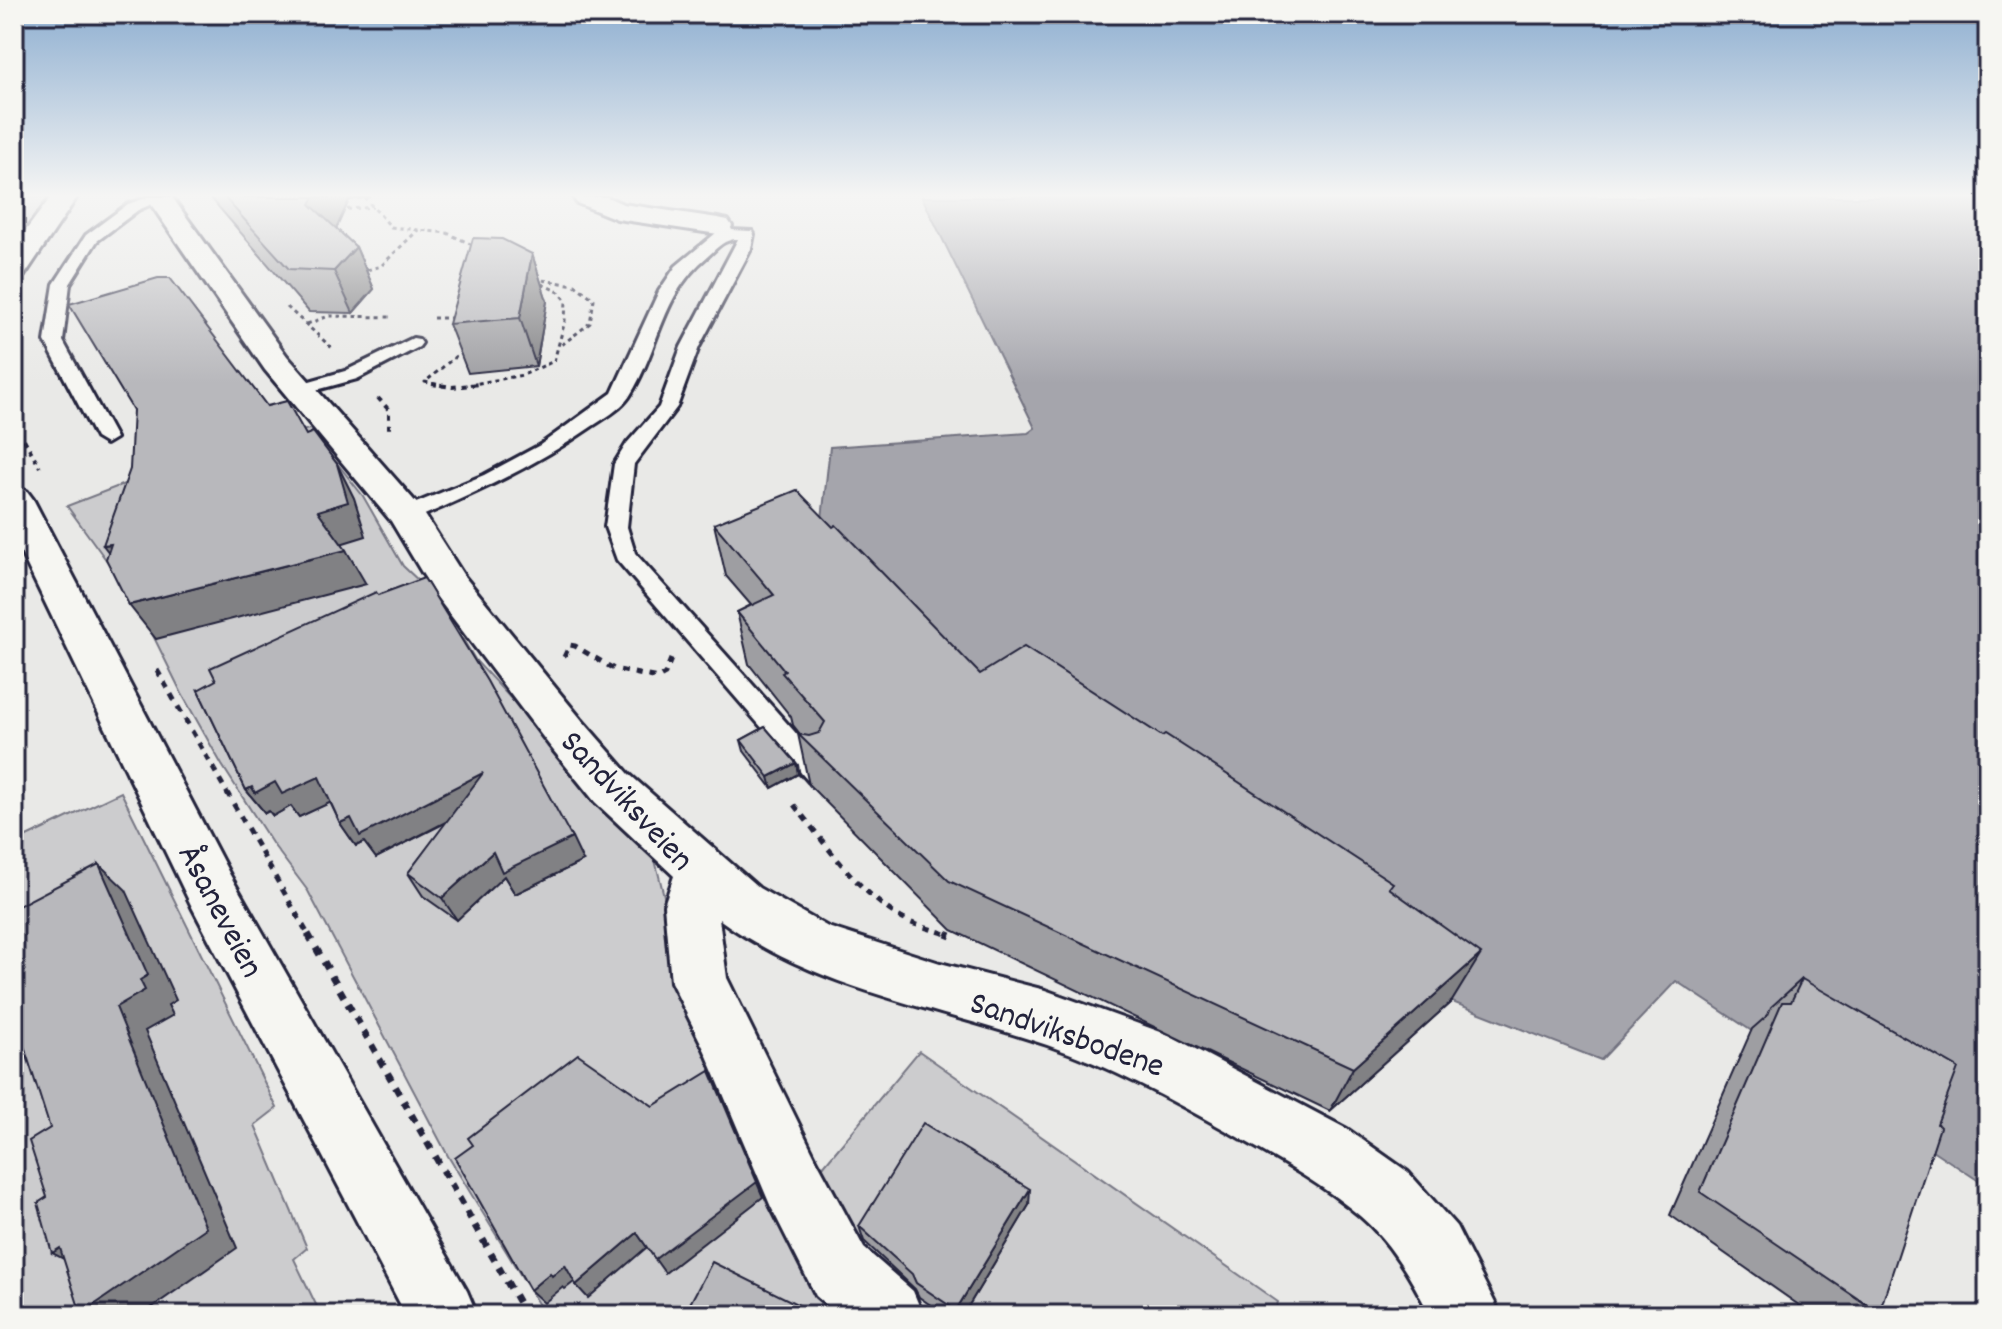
<svg xmlns="http://www.w3.org/2000/svg" width="2002" height="1329" font-family="Dekko,sans-serif">
	<style>
		.green { fill: #ccccce; stroke: #777784; stroke-width: 2 }
		.water { fill: #a5a5ac; stroke: #71717f; stroke-width: 2 }
		.lines { fill: none; stroke-linecap: round; stroke-linejoin: round }
		.lane-casing { stroke: #22223b; stroke-width: 6 }
		.street-casing { stroke: #22223b; stroke-width: 6 }
		.highway-casing { stroke: #22223b; stroke-width: 6 }
		.path-far3 { stroke: #22223b; stroke-width: 3; stroke-dasharray: 4 4; stroke-linecap: butt }
		.path-far2 { stroke: #22223b; stroke-width: 4; stroke-dasharray: 5 5; stroke-linecap: butt }
		.path-far1 { stroke: #22223b; stroke-width: 5; stroke-dasharray: 7 7; stroke-linecap: butt }
		.path { stroke: #22223b; stroke-width: 7; stroke-dasharray: 8 8; stroke-linecap: butt }
		.lane { fill: #f6f6f2; fill-rule: evenodd }
		.street { fill: #f6f6f2; fill-rule: evenodd }
		.highway { fill: #f6f6f2; fill-rule: evenodd }
		.wall { fill: #9e9ea2; stroke: #22223b; stroke-width: 2 }
		.shaded-wall { fill: #818184; stroke: #22223b; stroke-width: 2 }
		.building { fill: #b8b8bc; stroke: #22223b; stroke-width: 2 }
		.labels { text-anchor: middle; stroke-width: 6; stroke-linejoin: round; paint-order: stroke }
		.near-street-label { font-size: 34px; fill: #22223b; stroke: #f6f6f2 }
	</style>
	<rect width="100%" height="100%" fill="#e9e9e7"/>
	<filter id="ink" filterUnits="userSpaceOnUse"><feTurbulence type="fractalNoise" baseFrequency=".0125" numOctaves="2"/><feDisplacementMap in="SourceGraphic" scale="16" xChannelSelector="R" yChannelSelector="G"/><feConvolveMatrix kernelMatrix="1 2 1 2 8 2 1 2 1" color-interpolation-filters="sRGB"/></filter>
	<g filter="url(#ink)">
		<g class="green">
			<polygon points="14,197 49,197 14,246"/>
			<polygon points="310,429 363,496 403,566 439,600 476,661 653,852 688,992 850,1315 545,1315 448,1156 308,891 272,843 222,765 182,694 136,601 67,506 220,447"/>
			<polygon points="121,792 277,1108 255,1125 307,1248 294,1259 321,1315 14,1315 14,843"/>
			<polygon points="919,1051 1278,1302 1273,1315 946,1315 855,1254 822,1168"/>
		</g>
		<polygon class="water" points="922,197 1988,197 1988,1187 1676,981 1601,1060 1452,1002 1428,982 983,708 820,537 830,447 1028,433 1035,428"/>
		<g class="lines">
			<g class="lane-casing">
				<g id="lane">
					<polygon points="149,197 166,198 138,210 97,241 70,284 63,341 116,438 106,444 96,438 45,341 54,284 86,235 128,204"/>
					<path d="M718,222L730,226L732,230L752,231L754,234L751,249L699,347L677,407L634,464L627,527L635,553L827,768L831,775L827,782L818,785L809,782L617,560L605,527L614,464L627,443L659,407L681,347L738,239C724,239 718,247 708,256C660,295 660,349 629,397C620,410 603,419 591,427C535,466 476,493 413,520L406,522L396,515L399,510L484,475L540,445L612,393L659,291L676,266L716,233L711,226Z"/>
					<polygon points="413,338 419,339 422,343 419,347 357,379 298,395 289,390 292,386 345,371"/>
				</g>
			</g>
			<g class="street-casing">
				<g id="street">
					<path d="M146,197H172L287,356L420,507L464,576L581,719L629,774L759,888L828,927L940,963L1045,990L1169,1035L1347,1129L1408,1172L1456,1226L1501,1315H1430C1412,1280 1391,1242 1360,1216C1320,1182 1273,1157 1227,1131C1168,1098 1111,1067 1047,1045C936,1007 816,990 719,919L727,978L817,1161L864,1248L913,1291L923,1315H838L816,1296L771,1207L705,1051L671,982L664,905L674,876L595,802L549,745L436,596L391,521L265,370Z"/>
					<polygon points="573,197 607,197 623,204 718,218 728,220 732,226 728,232 718,234 617,219 577,203"/>
				</g>
			</g>
			<g class="highway-casing">
				<g id="highway">
					<polygon points="51,197 77,197 24,276 14,279 14,246"/>
					<polygon points="14,487 27,491 33,499 230,875 467,1291 477,1315 406,1315 192,907 14,538"/>
				</g>
			</g>
			<g class="path-far3">
				<polyline points="364,197 391,227 447,233 477,247"/>
				<polyline points="339,210 373,207"/>
				<polyline points="367,270 381,266 418,230"/>
				<polyline points="535,279 575,285 594,299 590,323 559,347"/>
				<polyline points="287,307 332,348"/>
				<polyline points="433,318 455,318"/>
				<polyline points="307,324 329,316 391,317"/>
				<polyline points="444,386 425,382 462,351"/>
				<polyline points="462,386 523,375 554,361 565,321 566,300 559,292 535,281"/>
			</g>
			<g class="path-far2">
				<polyline points="432,384 452,387 480,384"/>
				<polyline points="378,398 389,410 389,432"/>
				<polyline points="14,422 40,467"/>
			</g>
			<g class="path-far1">
				<polyline points="564,657 570,645 575,646 614,669 658,678 665,674 671,659"/>
				<polyline points="157,670 309,936"/>
				<path d="M794,805C826,844 858,893 903,919C918,927 935,929 951,936"/>
			</g>
			<g class="path">
				<polyline points="308,934 526,1315"/>
				<polyline points="946,934 951,936"/>
			</g>
			<use href="#lane" class="lane"/>
			<use href="#street" class="street"/>
			<use href="#highway" class="highway"/>
		</g>
		<g class="wall">
			<polygon points="210,197 371,197 349,200 336,228 356,247 374,289 353,313 309,312"/>
			<polygon points="532,254 547,301 536,366 468,373 449,324"/>
			<polygon points="714,524 980,674 1390,889 1452,1001 1330,1111 952,930 809,785 798,734 800,734 793,725 791,717 749,664 737,612 751,605 726,576"/>
			<polygon points="198,690 583,861 515,894 504,876 457,920 423,896 408,873 447,822 376,858 364,842 356,846 340,823 330,802 299,817 291,806 273,816 269,811 265,813 246,790"/>
			<polygon points="765,727 798,765 800,776 798,774 772,788 744,751 741,740"/>
			<polygon points="1802,979 1937,1124 1879,1313 1874,1315 1813,1315 1670,1215 1752,1029 1768,1015 1771,1007"/>
			<polygon points="1029,1205 963,1315 945,1315 919,1297 915,1289 864,1241 859,1226"/>
		</g>
		<g class="shaded-wall">
			<polygon points="314,197 371,197 349,200 329,245 310,204"/>
			<polygon points="356,247 374,289 353,313 334,271"/>
			<polygon points="532,254 547,301 536,366 520,318"/>
			<polygon points="337,464 354,498 366,536 337,545 318,511"/>
			<polygon points="111,544 129,579 103,545"/>
			<polygon points="346,550 366,584 156,639 129,605"/>
			<polygon points="796,763 798,774 772,788 769,777"/>
			<polygon points="483,773 496,796 376,858 364,842 356,846 340,823 351,818"/>
			<polygon points="319,777 336,800 299,817 291,806 273,816 269,811 265,813 246,790 252,787 275,782"/>
			<polygon points="572,838 583,861 515,894 504,876 457,920 442,898 493,852"/>
			<polygon points="99,864 126,890 176,1000 168,1005 173,1015 145,1031 237,1248 141,1315 81,1314 116,1007"/>
			<polygon points="1481,954 1452,1001 1330,1111 1353,1068"/>
			<polygon points="710,1071 763,1197 665,1273 655,1259"/>
			<polygon points="1030,1189 1029,1205 963,1315 957,1315 956,1310"/>
			<polygon points="637,1233 647,1247 588,1298 576,1285"/>
			<polygon points="60,1248 89,1272 52,1253"/>
			<polygon points="565,1265 578,1279 565,1289 563,1287 544,1303 530,1290 550,1273"/>
		</g>
		<g class="building">
			<polygon points="224,197 314,197 310,204 356,247 334,271 289,269"/>
			<polygon points="473,238 502,239 532,254 520,318 449,324"/>
			<polygon points="158,278 170,278 267,406 287,401 306,435 313,432 337,464 348,502 318,511 346,550 129,605 106,559 111,544 103,545 130,469 133,410 69,304"/>
			<polygon points="797,490 833,527 836,525 980,674 1024,647 1162,736 1165,734 1199,756 1393,883 1389,888 1481,954 1353,1068 949,881 798,734 809,736 819,733 825,722 782,673 785,671 737,612 774,595 714,524"/>
			<polygon points="424,578 487,681 572,838 502,872 493,852 442,898 408,873 483,773 360,836 351,818 340,823 319,777 282,794 275,782 255,793 252,787 246,790 198,690 216,680 210,668 376,592 378,595"/>
			<polygon points="765,727 798,765 796,763 769,777 741,740"/>
			<polygon points="99,864 148,975 140,980 145,990 116,1007 206,1228 81,1314 60,1248 52,1253 38,1203 47,1197 29,1141 50,1128 14,1015 14,908"/>
			<polygon points="1802,979 1958,1068 1937,1124 1940,1127 1879,1313 1700,1192 1782,1002 1791,1002"/>
			<polygon points="578,1054 653,1106 710,1071 757,1182 655,1259 637,1233 576,1285 565,1265 552,1276 550,1273 530,1290 455,1158 473,1145 468,1138"/>
			<polygon points="923,1123 1030,1189 956,1310 916,1283 912,1274 859,1226"/>
			<polygon points="712,1262 819,1315 684,1315"/>
		</g>
	</g>
	<linearGradient id="sky" x2="0" y2="1"><stop stop-color="#8daed0"/><stop offset="0.51" stop-color="#f5f5f4"/><stop offset="1" stop-color="#f5f5f4" stop-opacity="0"/></linearGradient>
	<rect width="2002" height="383" fill="url(#sky)"/>
	<g class="labels">
		<g class="near-street-label">
			<text transform="translate(629 799) rotate(47)" y="12">Sandviksveien</text>
			<text transform="translate(223 910) rotate(62)" y="12">Åsaneveien</text>
			<text transform="translate(1068 1032) rotate(19)" y="12">Sandviksbodene</text>
		</g>
	</g>
	<rect width="2002" height="1329" fill="none" stroke="#f6f6f2" stroke-width="48"/>
	<rect x="24" y="24" width="1954" height="1281" fill="none" stroke="#22223b" stroke-width="3" filter="url(#ink)"/>
</svg>
